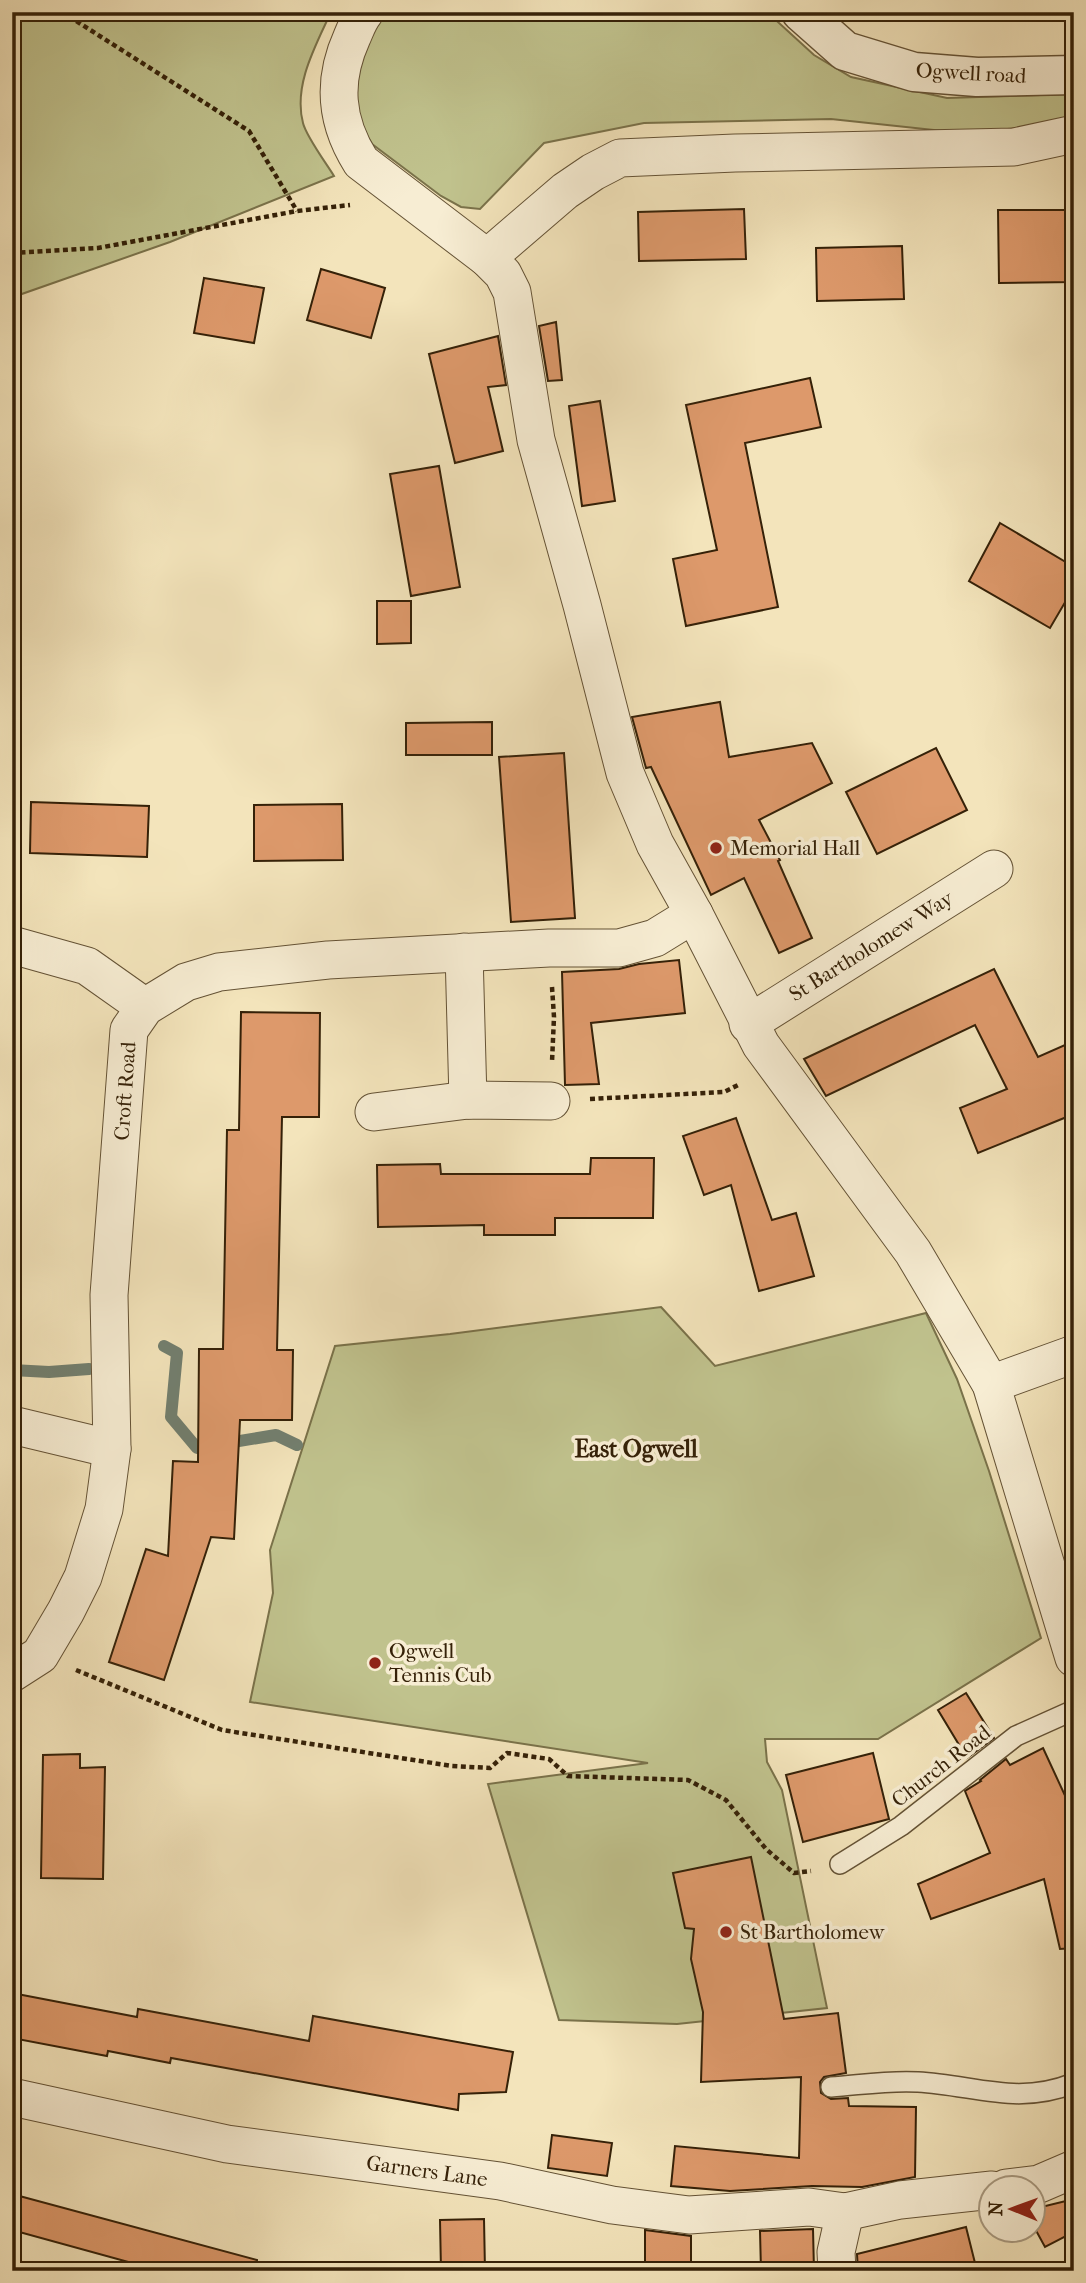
<svg xmlns="http://www.w3.org/2000/svg" width="1086" height="2283" font-family="'IM FELL French Canon',serif">
	<style>
		.green { fill: #c0c28d; stroke: #7a724a; stroke-width: 2 }
		.lines { fill: none; stroke-linecap: round; stroke-linejoin: round }
		.stream { stroke: #727f6f; stroke-width: 12 }
		.building { fill: #dd996b; stroke: #352108; stroke-width: 2 }
		.service-casing { stroke: #645235; stroke-width: 22 }
		.minor-casing { stroke: #645235; stroke-width: 39 }
		.tertiary-casing { stroke: #645235; stroke-width: 41 }
		.path { stroke: #352108; stroke-width: 4.5; stroke-dasharray: 5 3.5; stroke-linecap: butt }
		.service { stroke: #f7edd3; stroke-width: 19 }
		.minor { stroke: #f7edd3; stroke-width: 37 }
		.tertiary { stroke: #f7edd3; stroke-width: 38 }
		.poi-dot { fill: #8f2418; stroke: #f7edd3; stroke-width: 2.5 }
		.labels { text-anchor: middle; stroke-width: 7; stroke-linejoin: round; paint-order: stroke }
		.street-label { font-size: 21px; fill: #352108; stroke: #f7edd3 }
		.poi-label { font-size: 21px; fill: #352108; stroke: #f7edd3; text-anchor: start }
		.quarter-label { font-size: 24px; font-weight: bold; fill: #352108; stroke: #f7edd3 }
	</style>
	<rect width="100%" height="100%" fill="#f3e4bb"/>
	<filter id="stains"><feTurbulence type="fractalNoise" baseFrequency=".00286" numOctaves="4"/><feColorMatrix values="0 0 0 0 .2 0 0 0 0 .09 0 0 0 0 .02 0 0 0 .5 -.17"/></filter>
	<radialGradient id="worn" r=".72"><stop offset=".6" stop-color="#630" stop-opacity="0"/><stop offset="1" stop-color="#630" stop-opacity=".3"/></radialGradient>
	<g class="green">
		<path d="M12,12H331C316,45 293,85 303,123C306,136 326,163 334,176L170,242L19,295L12,301Z"/>
		<polygon points="374,12 767,12 814,55 851,77 947,98 1074,94 1074,119 1042,126 962,133 831,119 644,123 544,143 480,209 461,207 441,196 372,144 350,107"/>
		<polygon points="661,1307 715,1366 926,1313 957,1379 989,1471 1041,1638 878,1739 765,1739 767,1762 782,1790 827,2008 677,2024 559,2020 488,1784 648,1763 250,1702 273,1593 270,1550 335,1346 450,1334"/>
	</g>
	<g class="lines">
		<g class="stream">
			<polyline points="164,1346 177,1353 171,1417 197,1448 276,1435 297,1445"/>
			<polyline points="12,1370 49,1372 89,1369"/>
		</g>
	</g>
	<g class="building">
		<polygon points="744,209 746,259 639,261 638,212"/>
		<polygon points="998,210 1074,210 1074,282 999,283"/>
		<polygon points="902,246 904,299 817,301 816,248"/>
		<polygon points="321,269 385,288 371,338 307,320"/>
		<polygon points="204,278 264,288 254,343 194,333"/>
		<polygon points="556,322 562,380 548,381 539,326"/>
		<polygon points="498,336 506,385 488,387 503,451 455,463 429,354"/>
		<polygon points="810,378 821,427 745,443 778,607 686,626 673,559 717,550 686,405"/>
		<polygon points="600,401 615,501 582,506 569,406"/>
		<polygon points="439,466 460,587 411,596 390,474"/>
		<polygon points="1000,523 1074,567 1074,587 1050,628 969,581"/>
		<polygon points="377,601 411,601 411,643 377,644"/>
		<polygon points="720,702 729,757 812,743 832,783 759,820 780,860 778,861 812,938 779,953 744,878 711,895 651,767 646,768 632,717"/>
		<polygon points="492,722 492,755 406,755 406,723"/>
		<polygon points="936,748 967,810 877,854 846,792"/>
		<polygon points="564,753 575,918 511,922 499,757"/>
		<polygon points="31,802 149,806 147,857 30,853"/>
		<polygon points="342,804 343,860 254,861 254,805"/>
		<polygon points="679,960 685,1013 591,1023 599,1084 565,1085 562,972 619,969 639,964"/>
		<polygon points="994,969 1038,1057 1074,1041 1074,1114 978,1153 960,1108 1007,1089 975,1025 826,1096 804,1059"/>
		<polygon points="241,1012 320,1013 319,1117 282,1117 277,1350 293,1350 292,1420 240,1420 234,1539 211,1537 164,1680 109,1662 146,1549 168,1556 173,1461 198,1462 199,1349 223,1349 227,1130 239,1130"/>
		<polygon points="736,1118 772,1220 796,1213 814,1276 759,1291 731,1185 704,1195 683,1136"/>
		<polygon points="591,1158 654,1158 653,1218 555,1218 555,1235 484,1235 484,1225 378,1227 377,1165 440,1164 441,1174 590,1174"/>
		<polygon points="966,1693 994,1738 967,1758 938,1710"/>
		<polygon points="1043,1748 1074,1815 1074,1948 1060,1949 1044,1879 931,1919 918,1884 990,1853 965,1791 981,1781 980,1780 1006,1759 1010,1765"/>
		<polygon points="873,1753 889,1819 803,1842 786,1775"/>
		<polygon points="80,1754 80,1768 105,1767 103,1879 41,1878 43,1755"/>
		<polygon points="751,1857 784,2019 838,2013 846,2073 824,2077 820,2082 821,2093 831,2099 848,2098 849,2106 916,2107 915,2177 862,2187 812,2186 730,2191 671,2186 675,2146 799,2158 801,2077 701,2082 703,2012 691,1959 694,1929 685,1928 673,1873"/>
		<polygon points="12,1993 137,2017 138,2009 309,2041 313,2016 513,2052 506,2092 459,2094 458,2110 171,2058 170,2063 108,2051 107,2056 12,2038"/>
		<polygon points="552,2135 612,2143 607,2176 548,2168"/>
		<polygon points="12,2194 257,2260 256,2271 161,2271 12,2230"/>
		<polygon points="1074,2199 1074,2232 1045,2247 1033,2225 1033,2209"/>
		<polygon points="484,2219 485,2271 441,2271 440,2220"/>
		<polygon points="966,2227 977,2271 858,2271 857,2254"/>
		<polygon points="813,2229 814,2271 761,2271 760,2231"/>
		<polygon points="645,2230 691,2236 691,2271 645,2271"/>
	</g>
	<g class="lines">
		<g class="service-casing">
			<g id="service">
				<polyline points="840,1864 901,1826 1016,1736 1074,1710"/>
				<path d="M831,2087C860,2085 889,2080 918,2082C974,2085 1017,2106 1074,2083"/>
			</g>
		</g>
		<g class="minor-casing">
			<g id="minor">
				<path d="M365,12C359,19 356,28 352,37C332,81 335,121 361,162L487,258L503,274L512,292L536,440L582,605L625,773L655,844L694,914L761,1045L913,1252L991,1384L1074,1658"/>
				<polyline points="487,258 565,191 593,172 620,158 735,153 1014,147 1074,134"/>
				<polyline points="12,945 87,966 145,1007"/>
				<polyline points="464,952 468,1100"/>
				<polyline points="748,1024 994,869"/>
				<polyline points="374,1112 468,1100 551,1101"/>
				<polyline points="991,1384 1074,1354"/>
				<polyline points="12,1425 112,1449"/>
				<polyline points="12,1673 40,1655 66,1611 83,1577 104,1509 112,1449 109,1295 129,1030 145,1007 186,982 219,972 328,960 549,948 619,948 655,938 694,914"/>
				<polyline points="12,2097 227,2144 500,2181 612,2205 689,2215 809,2207 845,2212 900,2200 992,2190"/>
				<polyline points="1006,2188 1039,2184 1074,2169"/>
				<polyline points="837,2271 836,2252 845,2212"/>
			</g>
		</g>
		<g class="tertiary-casing">
			<polyline id="tertiary" points="801,12 845,51 914,72 977,77 1074,75"/>
		</g>
		<g class="path">
			<polyline points="62,12 249,131 297,211"/>
			<polyline points="12,253 98,248 297,211 350,205"/>
			<polyline points="552,987 554,1017 552,1062"/>
			<polyline points="590,1099 724,1092 740,1084"/>
			<polyline points="76,1670 222,1730 452,1766 490,1768 507,1753 549,1759 568,1776 688,1780 726,1800 766,1849 794,1873 811,1871"/>
		</g>
		<use href="#service" class="service"/>
		<use href="#minor" class="minor"/>
		<use href="#tertiary" class="tertiary"/>
	</g>
	<g class="poi-dot">
		<circle cx="716" cy="848" r="7"/>
		<circle cx="375" cy="1663" r="7"/>
		<circle cx="726" cy="1932" r="7"/>
	</g>
	<g class="labels">
		<g class="street-label">
			<text transform="translate(971 73) rotate(3)" y="7">Ogwell road</text>
			<text transform="translate(871 946) rotate(-32)" y="7">St Bartholomew Way</text>
			<text transform="translate(125 1091) rotate(-86)" y="7">Croft Road</text>
			<text transform="translate(941 1766) rotate(-38)" y="7">Church Road</text>
			<text transform="translate(427 2171) rotate(8)" y="7">Garners Lane</text>
		</g>
		<g class="poi-label">
			<text x="730" y="855">Memorial Hall</text>
			<text x="389" y="1658">Ogwell<tspan x="389" dy="24">Tennis Cub</tspan></text>
			<text x="740" y="1939">St Bartholomew</text>
		</g>
		<g class="quarter-label">
			<text x="636" y="1457">East Ogwell</text>
		</g>
	</g>
	<rect width="1086" height="2283" fill="none" stroke="#f3e4bb" stroke-width="42"/>
	<rect x="14" y="14" width="1058" height="2255" fill="none" stroke="#352108" stroke-width="3.5"/>
	<rect x="21" y="21" width="1044" height="2241" fill="none" stroke="#352108" stroke-width="2"/>
	<g transform="translate(1012 2209) rotate(271)"><circle r="33" fill="#f7edd3" stroke="#a99b82" stroke-width="2"/>
	<path d="M0-5L12 26L0 18L-12 26Z" fill="#8f2418"/>
	<text y="-10" font-size="19" font-weight="bold" text-anchor="middle" fill="#352108">N</text>
	</g>
	<rect width="100%" height="100%" filter="url(#stains)"/>
	<rect width="100%" height="100%" fill="url(#worn)"/>
</svg>
